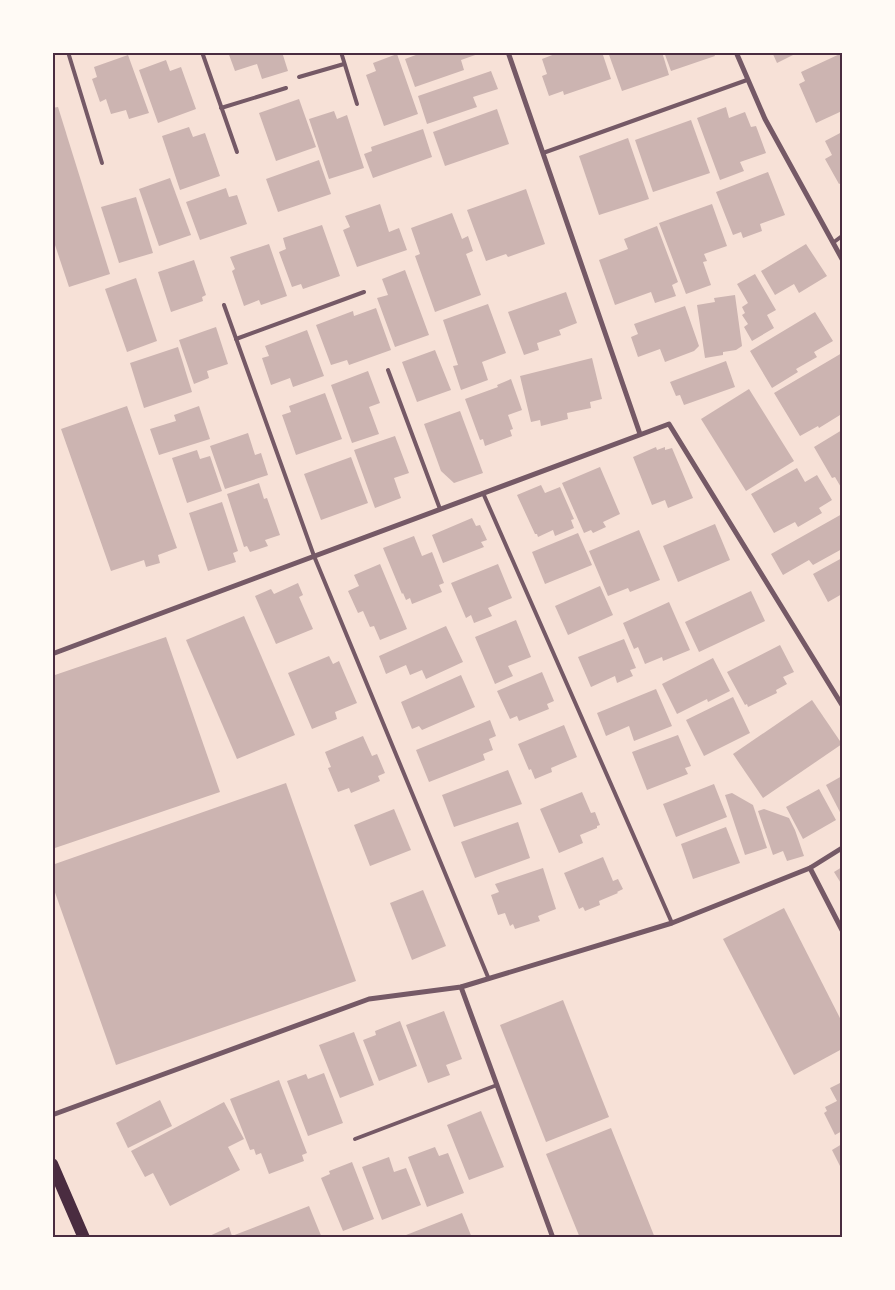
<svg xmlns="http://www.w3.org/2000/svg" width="895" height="1290" font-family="'Exo 2',sans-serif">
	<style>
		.building { fill: #ccb4b1 }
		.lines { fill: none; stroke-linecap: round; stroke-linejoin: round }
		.service { stroke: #755966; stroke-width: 4 }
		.minor { stroke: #755966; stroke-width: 5 }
		.primary { stroke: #4a2c40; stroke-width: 12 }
		.neatline { fill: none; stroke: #4a2c40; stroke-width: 2 }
	</style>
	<rect width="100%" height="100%" fill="#f7e1d7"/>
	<g class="building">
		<polygon points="228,52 282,52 288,71 262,79 257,64 235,71"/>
		<polygon points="424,52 481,52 481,53 461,60 464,70 415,87 405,59"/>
		<polygon points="560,52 602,52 611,79 564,95 563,91 549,96 542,76 547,74 542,59"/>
		<polygon points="608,52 662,52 669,75 622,91"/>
		<polygon points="664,52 713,52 715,56 671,71"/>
		<polygon points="772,52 799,52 777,63"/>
		<polygon points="842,53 842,111 816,123 799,84 805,81 801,72"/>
		<polygon points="397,54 418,114 384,126 366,75 376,71 373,63"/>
		<polygon points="128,55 149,113 129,119 126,110 111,114 106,99 100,102 92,79 97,77 94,67"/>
		<polygon points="166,60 170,71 181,67 196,109 158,123 139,70"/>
		<polygon points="491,71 498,89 473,97 477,107 427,124 418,96"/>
		<polygon points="299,99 316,147 276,161 259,113"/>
		<polygon points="58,107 110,274 69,287 52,236 52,108"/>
		<polygon points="726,107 729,118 745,112 751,127 756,126 766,153 740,162 744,171 720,180 697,118"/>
		<polygon points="497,109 509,144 445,166 433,132"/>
		<polygon points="334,111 337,119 347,115 364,168 329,179 309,119"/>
		<polygon points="691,120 710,173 653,192 635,140"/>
		<polygon points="189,127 193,137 205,133 220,176 180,190 162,136"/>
		<polygon points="423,129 432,157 373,178 364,154 372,151 371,147"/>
		<polygon points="842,132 842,186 841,183 839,184 825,159 832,155 825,141"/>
		<polygon points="628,138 649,199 599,215 579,156"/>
		<polygon points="319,160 331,194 278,212 266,179"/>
		<polygon points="768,172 785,215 760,224 762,231 743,238 741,232 733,235 716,192"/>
		<polygon points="170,178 191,235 159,246 139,189"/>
		<polygon points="226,188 229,197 237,195 247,224 200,240 186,202"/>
		<polygon points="526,189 545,244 508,257 506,254 486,261 467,210"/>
		<polygon points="136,197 153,253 119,263 101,207"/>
		<polygon points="380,204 389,232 399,228 407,250 357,267 343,230 350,227 345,216"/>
		<polygon points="712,204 727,246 704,254 707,261 703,262 711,285 686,294 659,223"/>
		<polygon points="452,213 462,239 468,236 473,251 466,254 481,295 435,312 415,256 420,254 411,228"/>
		<polygon points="322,225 340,276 303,289 301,284 292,287 279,252 286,249 283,238"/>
		<polygon points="657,226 678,282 672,285 676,296 655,303 651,292 615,305 599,260 628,249 624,239"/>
		<polygon points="269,244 287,296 261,305 259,300 244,306 232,271 235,269 230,257"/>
		<polygon points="806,244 827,276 799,293 794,284 775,295 761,271"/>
		<polygon points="194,260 206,295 202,297 203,301 171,312 158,272"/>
		<polygon points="405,270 429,335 395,347 377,298 388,295 382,279"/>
		<polygon points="755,274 776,310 767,315 774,328 752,341 744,327 748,324 742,315 745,313 742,307 748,303 737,284"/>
		<polygon points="136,278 157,341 127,352 105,289"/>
		<polygon points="566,292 577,323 559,330 561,335 537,343 539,350 524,355 508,312"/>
		<polygon points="735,295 742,346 736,350 723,352 723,355 705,358 697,305 715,302 714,298"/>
		<polygon points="488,304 506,353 482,362 488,380 461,390 453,366 458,365 443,320"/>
		<polygon points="685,306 699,346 694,351 665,362 660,349 638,357 631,337 638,334 634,324"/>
		<polygon points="376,308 391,350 349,365 347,360 331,365 316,325 353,311 354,316"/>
		<polygon points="815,312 833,341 814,352 817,357 796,369 798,372 772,388 750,351"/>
		<polygon points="216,327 228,364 207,371 209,378 194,384 179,340"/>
		<polygon points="307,330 324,376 293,387 290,378 271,385 262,358 269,356 265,346"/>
		<polygon points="178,347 192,392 144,408 130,363"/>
		<polygon points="435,350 451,390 417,402 402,362"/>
		<polygon points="842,353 842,419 840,415 819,428 818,426 800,436 774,393"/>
		<polygon points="592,358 602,399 590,402 591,408 567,413 568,419 541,426 540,420 531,422 520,376"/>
		<polygon points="726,361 735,387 684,405 680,395 676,396 670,382"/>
		<polygon points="368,371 380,403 369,407 379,434 352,443 331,385"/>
		<polygon points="511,379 522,410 508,415 513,429 510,430 512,436 485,446 483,439 480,440 465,399 498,387 497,385"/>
		<polygon points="749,389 794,461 746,491 701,419"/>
		<polygon points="325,393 342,439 296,455 282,415 291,412 289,406"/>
		<polygon points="127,406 177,548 158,555 160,563 146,567 144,560 111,571 61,429"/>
		<polygon points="199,406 210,439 159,455 150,429 176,421 174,415"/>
		<polygon points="460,411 483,473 454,483 441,471 424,424"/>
		<polygon points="842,430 842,489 835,477 832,478 814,447"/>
		<polygon points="248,433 255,455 261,453 268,475 225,489 210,446"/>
		<polygon points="395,436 409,473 394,478 401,498 375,508 354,450"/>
		<polygon points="656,447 657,450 665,447 665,450 672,448 693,498 668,508 665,500 652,505 633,457"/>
		<polygon points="197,450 200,459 210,456 222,491 187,503 172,458"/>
		<polygon points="351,457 368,503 321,520 304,474"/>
		<polygon points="600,467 620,514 603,522 606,527 593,533 591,530 584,533 562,483"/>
		<polygon points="797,468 805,482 817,475 832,500 819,508 822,513 798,527 795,522 774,533 751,494"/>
		<polygon points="259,483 264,499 267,498 280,535 265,540 268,546 250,552 247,546 244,547 227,494"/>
		<polygon points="541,485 545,493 560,487 574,519 571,520 574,528 555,536 553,530 538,537 537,534 535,534 517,495"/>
		<polygon points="222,502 238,551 233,553 236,562 208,571 189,513"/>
		<polygon points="842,514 842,549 813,565 809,560 783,575 771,554"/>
		<polygon points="472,518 476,526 480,525 487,540 481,542 484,547 443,563 432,535"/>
		<polygon points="715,524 730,560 678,582 663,546"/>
		<polygon points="639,530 660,580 630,592 628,588 608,596 589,551"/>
		<polygon points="578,533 592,565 545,584 532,552"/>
		<polygon points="414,536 422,556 432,552 444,583 439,585 442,592 412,604 410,598 406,600 403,593 402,594 383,548"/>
		<polygon points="842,558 842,594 828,602 813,574"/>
		<polygon points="380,564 407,629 380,640 374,626 370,627 363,611 358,613 348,591 359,586 354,575"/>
		<polygon points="498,564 512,598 488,608 492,616 474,623 471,615 466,618 451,583"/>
		<polygon points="298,583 303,595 299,597 313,629 276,644 255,596 271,589 274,594"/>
		<polygon points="600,586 613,615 568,635 555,606"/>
		<polygon points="751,591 765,621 699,652 685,622"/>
		<polygon points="669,602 690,650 663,661 662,657 645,664 638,647 634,649 623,623"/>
		<polygon points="244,616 295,735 237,759 186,640"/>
		<polygon points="516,620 531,657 508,666 513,676 495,684 475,637"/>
		<polygon points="446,626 463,662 426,679 422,670 410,675 406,665 386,674 379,656"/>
		<polygon points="166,637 220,792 52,849 52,676"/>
		<polygon points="624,639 636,668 630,670 633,676 617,683 615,676 591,687 578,657"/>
		<polygon points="780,645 794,672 783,677 787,684 776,690 777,693 748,707 747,704 745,705 727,672"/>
		<polygon points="329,656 333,664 339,661 357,703 335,712 337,719 312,729 288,673"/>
		<polygon points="713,658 730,691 708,702 707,699 677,714 662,684"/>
		<polygon points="542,672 554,701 547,704 549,709 519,721 517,716 510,719 497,691"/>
		<polygon points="461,675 475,707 422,730 419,726 412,729 401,702"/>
		<polygon points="656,689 672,726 634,741 629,726 606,736 597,713"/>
		<polygon points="733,697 750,733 704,756 686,720"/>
		<polygon points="812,700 842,744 763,798 733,754"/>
		<polygon points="490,720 496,736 489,739 493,750 483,754 485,760 429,782 416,750"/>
		<polygon points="564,725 577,757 551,768 552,772 535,779 531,769 529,770 518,744"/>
		<polygon points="678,735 691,766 685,768 688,774 647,790 632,752"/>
		<polygon points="363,736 372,756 377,754 385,773 378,776 380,781 351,793 349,788 338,792 328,768 331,767 325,752"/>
		<polygon points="508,770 522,804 454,827 442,795"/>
		<polygon points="842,776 842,816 826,785"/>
		<polygon points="286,783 356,981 116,1065 52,884 52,865"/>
		<polygon points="714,784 727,817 676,837 663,804"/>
		<polygon points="819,789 836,820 803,839 786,807"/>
		<polygon points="582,792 591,813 595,812 600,825 597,826 597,828 580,835 583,843 559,853 540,809"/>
		<polygon points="732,793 753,805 767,848 745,855 725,795"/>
		<polygon points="394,809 411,850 370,866 354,825"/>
		<polygon points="764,809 789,818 795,830 804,856 787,861 783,851 773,855 758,811"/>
		<polygon points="518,822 530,858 475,878 461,842"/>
		<polygon points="726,827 740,863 693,879 681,844"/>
		<polygon points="603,857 613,881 618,879 623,889 617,892 618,893 599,901 600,905 585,911 583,907 579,909 564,873"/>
		<polygon points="842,867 842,885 834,872"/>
		<polygon points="543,868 556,909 538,916 540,921 515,929 513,924 510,926 505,913 498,915 491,895 499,892 495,884"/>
		<polygon points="423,890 446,946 412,960 390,903"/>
		<polygon points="784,908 842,1022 842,1049 794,1075 723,939"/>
		<polygon points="563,1000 609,1117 546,1142 500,1025"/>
		<polygon points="444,1011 462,1059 446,1065 450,1075 428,1083 406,1025"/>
		<polygon points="400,1021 417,1066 379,1081 363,1040 376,1035 375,1031"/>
		<polygon points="354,1032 374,1085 340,1098 319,1045"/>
		<polygon points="324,1073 343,1123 308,1136 287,1081 306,1074 308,1079"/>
		<polygon points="279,1080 307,1153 302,1155 304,1161 269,1174 261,1153 256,1155 254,1149 250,1150 230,1099"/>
		<polygon points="842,1082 842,1131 835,1135 824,1113 827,1111 825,1107 837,1101 830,1088"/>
		<polygon points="160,1100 172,1126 128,1148 116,1123"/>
		<polygon points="224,1102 244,1139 228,1147 240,1170 170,1206 153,1173 145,1177 131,1151"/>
		<polygon points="481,1111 504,1167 469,1180 447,1125"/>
		<polygon points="611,1128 655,1238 580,1238 546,1154"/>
		<polygon points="842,1144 842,1170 832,1150"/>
		<polygon points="435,1147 439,1156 448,1153 464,1193 427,1207 408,1157"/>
		<polygon points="389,1157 394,1172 406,1168 421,1205 382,1220 362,1167"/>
		<polygon points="352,1162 374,1219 343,1231 321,1178 330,1174 329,1171"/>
		<polygon points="309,1206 322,1238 205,1238 229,1227 232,1236"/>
		<polygon points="462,1213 472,1238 401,1238 401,1237"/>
	</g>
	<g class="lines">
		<g class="service">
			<polyline points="68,52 102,163"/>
			<polyline points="202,52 237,152"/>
			<polyline points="341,52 357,104"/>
			<polyline points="299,77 344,64"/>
			<polyline points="221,108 286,88"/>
			<polyline points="543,153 747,80"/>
			<polyline points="834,242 842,236"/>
			<polyline points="224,305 314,556 488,977"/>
			<polyline points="236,339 364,292"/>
			<polyline points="388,370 440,509"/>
			<polyline points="483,493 672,923"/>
			<polyline points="355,1139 497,1085"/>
		</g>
		<g class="minor">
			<polyline points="508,52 640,434"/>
			<polyline points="736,52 765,119 842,259"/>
			<polyline points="52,654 669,424 842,705"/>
			<polyline points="810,868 842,930"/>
			<polyline points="461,987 553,1238"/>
			<polyline points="52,1115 369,999 461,987 672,923 810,868 842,848"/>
		</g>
		<polyline class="primary" points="52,1164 84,1238"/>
	</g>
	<rect width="895" height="1290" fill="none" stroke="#fffaf5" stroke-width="108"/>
	<rect x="54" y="54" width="787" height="1182" class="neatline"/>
</svg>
